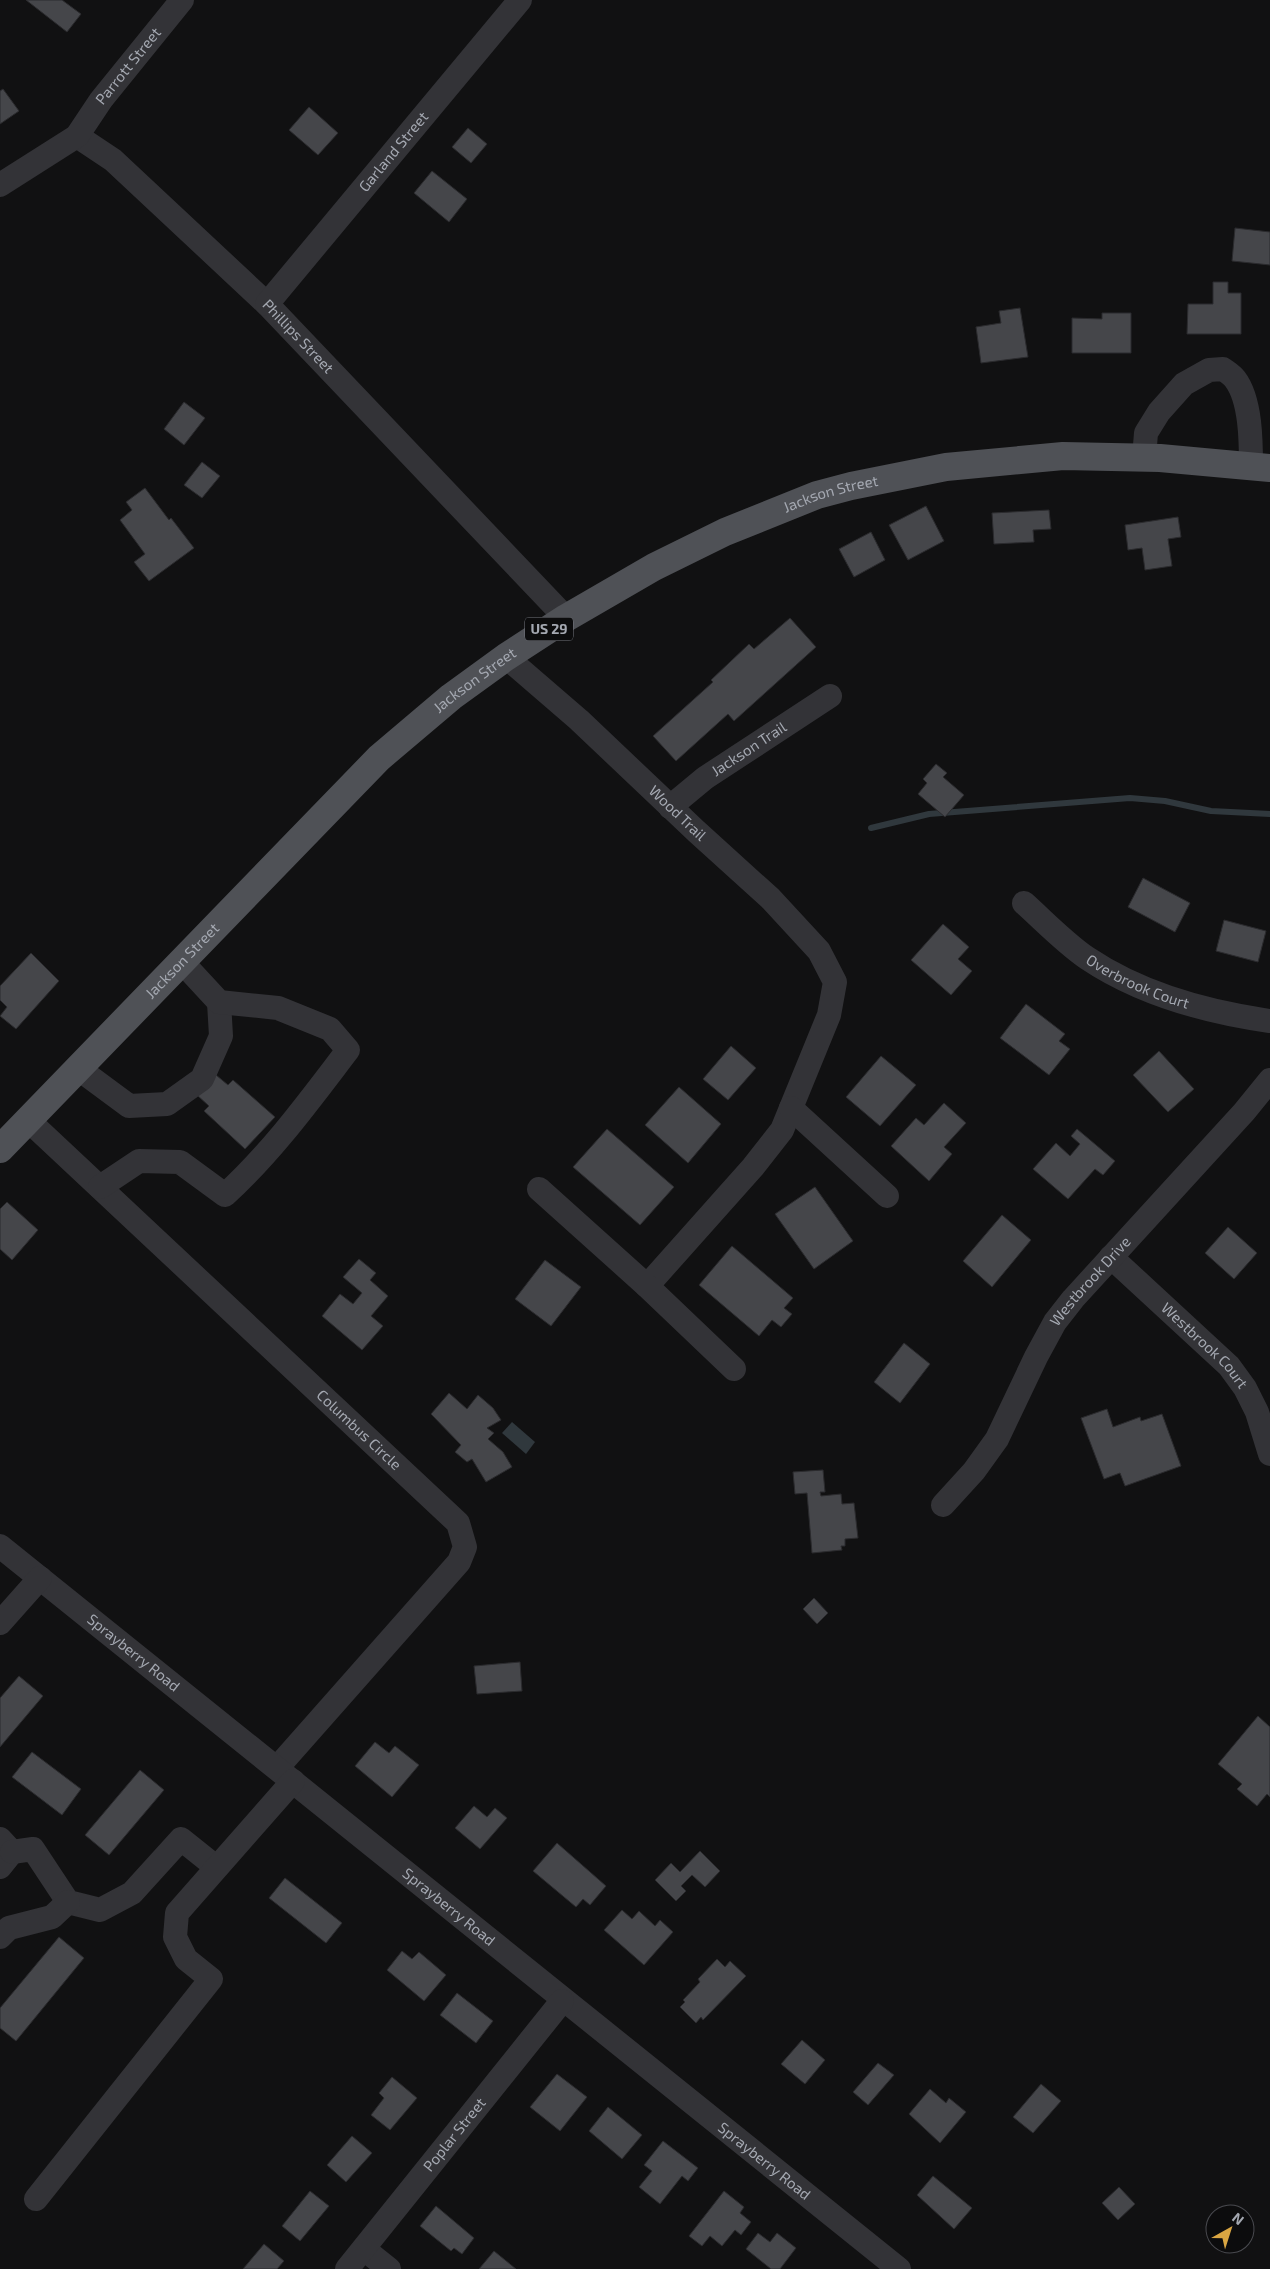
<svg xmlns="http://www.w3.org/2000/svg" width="1270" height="2269" font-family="'Exo 2',sans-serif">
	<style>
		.water { fill: #30383d }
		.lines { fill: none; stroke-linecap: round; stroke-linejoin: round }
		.stream { stroke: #30383d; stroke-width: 6 }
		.building { fill: #45464a; stroke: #2b2b2e }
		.minor { stroke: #333337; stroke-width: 24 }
		.major { stroke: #4f5156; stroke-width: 28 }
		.labels { text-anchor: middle; stroke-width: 4; stroke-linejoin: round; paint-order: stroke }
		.shield { fill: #0c0c0d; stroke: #767980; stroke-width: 1 }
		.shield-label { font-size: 14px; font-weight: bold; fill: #a4a8b1 }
		.street-label { font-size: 15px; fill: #a4a8b1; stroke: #0c0c0d }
	</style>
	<rect width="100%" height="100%" fill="#111112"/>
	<polygon class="water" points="512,1422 535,1442 526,1454 502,1433"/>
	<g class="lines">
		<polyline class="stream" points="871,828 929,814 1130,798 1165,801 1211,811 1270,814"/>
	</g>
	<g class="building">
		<polygon points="26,0 62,0 81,14 67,32"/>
		<polygon points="3,89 19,111 0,124 0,91"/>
		<polygon points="309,107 338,133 318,155 289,130"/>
		<polygon points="468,128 487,144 471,163 452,147"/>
		<polygon points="432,171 467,199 449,222 414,193"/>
		<polygon points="1235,228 1270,232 1270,265 1232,261"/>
		<polygon points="1213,282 1228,282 1228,293 1241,293 1241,334 1187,334 1188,304 1213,304"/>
		<polygon points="1020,308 1028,357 981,363 976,327 1001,323 999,311"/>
		<polygon points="1102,313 1131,313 1131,353 1072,353 1072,318 1102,319"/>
		<polygon points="184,402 205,418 184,445 164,429"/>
		<polygon points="202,462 220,476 202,498 184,485"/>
		<polygon points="145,488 169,520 171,518 194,548 149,581 134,562 145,554 120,520 132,510 126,502"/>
		<polygon points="926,506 944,541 908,560 889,525"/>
		<polygon points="1049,510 1051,529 1033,530 1034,542 994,544 992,513"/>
		<polygon points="1178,517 1181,537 1168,539 1172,566 1145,570 1142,548 1128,550 1125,525"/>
		<polygon points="871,532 885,560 854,577 839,549"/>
		<polygon points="790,618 816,647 734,721 728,714 676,761 653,736 713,682 711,680 749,644 754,649"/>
		<polygon points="936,764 947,773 943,777 964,795 945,817 918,794 927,783 923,779"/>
		<polygon points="1143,878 1190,903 1175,932 1128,907"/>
		<polygon points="1224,920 1266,931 1258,962 1216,951"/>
		<polygon points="943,924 969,947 958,959 972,971 951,995 911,960"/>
		<polygon points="31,953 59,981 16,1029 0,1016 7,1007 0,1000 0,986"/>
		<polygon points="1026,1004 1065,1034 1059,1041 1070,1049 1049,1075 1000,1038"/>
		<polygon points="731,1046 756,1068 728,1100 703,1079"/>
		<polygon points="1159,1051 1194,1089 1168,1112 1133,1075"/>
		<polygon points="881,1056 916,1085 880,1126 846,1097"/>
		<polygon points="216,1075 228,1085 233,1080 275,1117 245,1149 204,1111 209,1106 197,1095"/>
		<polygon points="679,1087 721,1124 688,1163 645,1125"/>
		<polygon points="944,1103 966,1123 944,1147 952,1154 929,1181 891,1146 916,1118 924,1125"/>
		<polygon points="607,1129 674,1187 640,1225 573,1167"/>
		<polygon points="1077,1129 1115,1161 1103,1175 1095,1169 1068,1199 1033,1169 1056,1143 1070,1156 1080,1144 1071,1136"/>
		<polygon points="815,1187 853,1241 814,1269 775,1214"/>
		<polygon points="7,1202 38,1230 12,1260 0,1249 0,1209"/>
		<polygon points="1002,1215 1031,1240 992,1287 963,1261"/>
		<polygon points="1228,1227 1257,1253 1234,1279 1205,1253"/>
		<polygon points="732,1246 793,1298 784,1308 792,1314 781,1327 772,1320 759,1336 699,1285"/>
		<polygon points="359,1259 376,1273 370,1280 388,1296 371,1316 383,1326 362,1350 322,1316 340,1294 353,1304 362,1293 343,1277"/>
		<polygon points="545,1260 581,1287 551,1326 515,1299"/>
		<polygon points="904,1343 930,1364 900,1403 874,1382"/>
		<polygon points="449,1393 467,1409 478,1395 493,1408 501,1420 487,1428 494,1433 488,1439 503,1452 512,1467 486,1482 472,1459 467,1462 455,1452 461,1445 431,1414"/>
		<polygon points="1107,1409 1113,1427 1140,1417 1141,1421 1162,1414 1181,1466 1125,1486 1120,1473 1104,1479 1081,1418"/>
		<polygon points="823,1470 825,1492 820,1492 821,1496 841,1494 842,1504 854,1503 858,1538 845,1539 845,1546 841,1546 842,1550 812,1553 807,1493 795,1494 793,1472"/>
		<polygon points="814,1598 828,1613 817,1624 803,1609"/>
		<polygon points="520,1662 522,1691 477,1694 474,1666"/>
		<polygon points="19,1676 43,1696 0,1747 0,1698"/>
		<polygon points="1258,1716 1270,1727 1270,1797 1267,1794 1257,1806 1237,1789 1242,1784 1218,1764"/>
		<polygon points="375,1742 389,1753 395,1746 419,1765 392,1797 355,1766"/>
		<polygon points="32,1752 81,1789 62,1815 12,1777"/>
		<polygon points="140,1770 164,1790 109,1855 85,1835"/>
		<polygon points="474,1806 487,1817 495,1808 507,1818 480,1849 455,1828"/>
		<polygon points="557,1843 606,1886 590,1905 583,1899 576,1907 533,1871"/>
		<polygon points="700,1851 720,1871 705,1887 692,1875 681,1886 686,1891 676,1901 655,1880 671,1863 680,1872"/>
		<polygon points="285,1878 342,1923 326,1943 269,1898"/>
		<polygon points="622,1910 632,1919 639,1911 655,1926 660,1920 673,1932 644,1965 604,1930"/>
		<polygon points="59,1937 84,1958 16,2041 0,2028 0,2008"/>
		<polygon points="402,1951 412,1959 419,1952 446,1975 424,2001 387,1970"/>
		<polygon points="717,1959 725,1967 730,1961 746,1976 703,2020 701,2017 696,2023 680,2007 685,2002 683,2000 700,1982 698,1979"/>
		<polygon points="457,1993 493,2021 476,2043 440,2015"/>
		<polygon points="802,2040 825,2060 805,2084 781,2064"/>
		<polygon points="878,2063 894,2075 868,2105 853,2092"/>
		<polygon points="557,2074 587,2097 560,2131 530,2107"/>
		<polygon points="392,2077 417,2098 390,2130 371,2115 384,2098 379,2093"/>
		<polygon points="1041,2084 1061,2101 1033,2133 1013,2117"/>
		<polygon points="930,2089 946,2103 949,2098 966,2112 940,2143 909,2114"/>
		<polygon points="608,2107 642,2135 622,2159 589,2131"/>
		<polygon points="352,2136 372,2153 346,2182 327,2165"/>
		<polygon points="663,2141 698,2168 688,2181 682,2176 660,2204 639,2187 652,2171 644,2165"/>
		<polygon points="933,2176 972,2208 954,2229 917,2195"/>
		<polygon points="1119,2187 1135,2204 1118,2220 1102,2203"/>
		<polygon points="310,2191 329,2206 300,2241 282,2226"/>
		<polygon points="724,2191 744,2207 740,2213 751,2222 741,2235 735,2230 722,2246 710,2236 702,2246 689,2236"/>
		<polygon points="436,2206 474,2238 462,2254 454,2248 451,2251 420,2226"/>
		<polygon points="758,2233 770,2242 777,2233 796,2248 780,2269 771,2269 746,2249"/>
		<polygon points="264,2244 284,2261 277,2269 243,2269"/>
		<polygon points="494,2251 516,2269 479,2269"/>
	</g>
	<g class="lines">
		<g class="minor">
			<path id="s1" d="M77,136L113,160L267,304L566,618"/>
			<path id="s2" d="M0,185L77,136L101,100L182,0"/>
			<path id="s3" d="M267,304L520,0"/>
			<path d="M1144,458L1146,433L1159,412L1184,384L1209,370L1223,369C1227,372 1232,375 1235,379C1251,400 1251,442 1251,467"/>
			<path id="s4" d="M506,657L579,720L696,831L770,898L819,951L835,982L829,1015L782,1130L753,1167L647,1286"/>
			<path id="s5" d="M670,807L705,778L830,696"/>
			<path id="s6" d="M1024,903C1044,921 1065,943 1087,958C1142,995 1206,1012 1270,1021"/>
			<polyline points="79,1069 129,1106 167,1104 202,1079 221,1036 219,1002"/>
			<polyline points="791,1108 887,1196"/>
			<path id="s7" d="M29,1121L458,1523L465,1547L459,1562L277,1768"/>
			<path d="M100,1187L139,1161L180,1162L225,1195C272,1152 309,1101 348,1050L330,1029L278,1008L219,1002L182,962"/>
			<polyline points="539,1189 647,1286 734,1369"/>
			<path id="s8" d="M1111,1257L1229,1366L1245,1388L1257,1412L1270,1454"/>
			<path id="s9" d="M943,1505L974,1471L997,1439L1036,1357L1055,1322L1073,1299L1244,1112L1270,1080"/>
			<path id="s10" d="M0,1546C300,1786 598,2029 899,2269"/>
			<polyline points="0,1623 40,1578"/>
			<polyline points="0,1839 12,1852 0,1867"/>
			<polyline points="12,1852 33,1849 68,1902 100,1910 132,1893 181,1839 216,1867"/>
			<polyline points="0,1937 9,1928 52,1917 68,1902"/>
			<polyline points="36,2199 211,1979 186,1959 175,1937 177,1913 293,1781"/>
			<polyline points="364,2249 389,2269"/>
			<path id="s11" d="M347,2269L562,2001"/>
		</g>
		<path class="major" id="s12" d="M0,1149L379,758L451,697L506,657L566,618L654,567L725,532L817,495L851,486L946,467L1063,456L1160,458L1270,468"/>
	</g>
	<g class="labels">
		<rect class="shield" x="525" y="617.5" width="48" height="23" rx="4"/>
		<g class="shield-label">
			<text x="549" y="634">US 29</text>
		</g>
		<g class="street-label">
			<text dy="5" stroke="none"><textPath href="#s2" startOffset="178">Parrott Street</textPath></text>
			<text dy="5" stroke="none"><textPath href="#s3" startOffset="198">Garland Street</textPath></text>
			<text dy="5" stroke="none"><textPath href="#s1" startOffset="299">Phillips Street</textPath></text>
			<text dy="5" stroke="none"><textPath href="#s12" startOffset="1072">Jackson Street</textPath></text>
			<text dy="5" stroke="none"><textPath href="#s12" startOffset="668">Jackson Street</textPath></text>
			<text dy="5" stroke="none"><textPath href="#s5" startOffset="98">Jackson Trail</textPath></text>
			<text dy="5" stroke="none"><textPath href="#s4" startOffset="232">Wood Trail</textPath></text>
			<text dy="5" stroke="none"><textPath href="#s12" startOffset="262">Jackson Street</textPath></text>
			<text dy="5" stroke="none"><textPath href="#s6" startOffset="140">Overbrook Court</textPath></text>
			<text dy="5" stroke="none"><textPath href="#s9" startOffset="270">Westbrook Drive</textPath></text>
			<text dy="5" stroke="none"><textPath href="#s8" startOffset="129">Westbrook Court</textPath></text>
			<text dy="5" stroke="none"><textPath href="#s7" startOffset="452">Columbus Circle</textPath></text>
			<text dy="5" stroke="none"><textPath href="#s10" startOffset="171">Sprayberry Road</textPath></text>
			<text dy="5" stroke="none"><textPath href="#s10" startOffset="576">Sprayberry Road</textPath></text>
			<text dy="5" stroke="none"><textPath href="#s11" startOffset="172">Poplar Street</textPath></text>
			<text dy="5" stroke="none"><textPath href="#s10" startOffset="981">Sprayberry Road</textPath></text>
		</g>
	</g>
	<g transform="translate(1230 2229) rotate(39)"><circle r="24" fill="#0c0c0d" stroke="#494a4f"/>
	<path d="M0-4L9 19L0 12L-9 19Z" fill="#daa642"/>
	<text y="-8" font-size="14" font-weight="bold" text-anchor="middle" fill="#a4a8b1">N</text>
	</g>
</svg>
